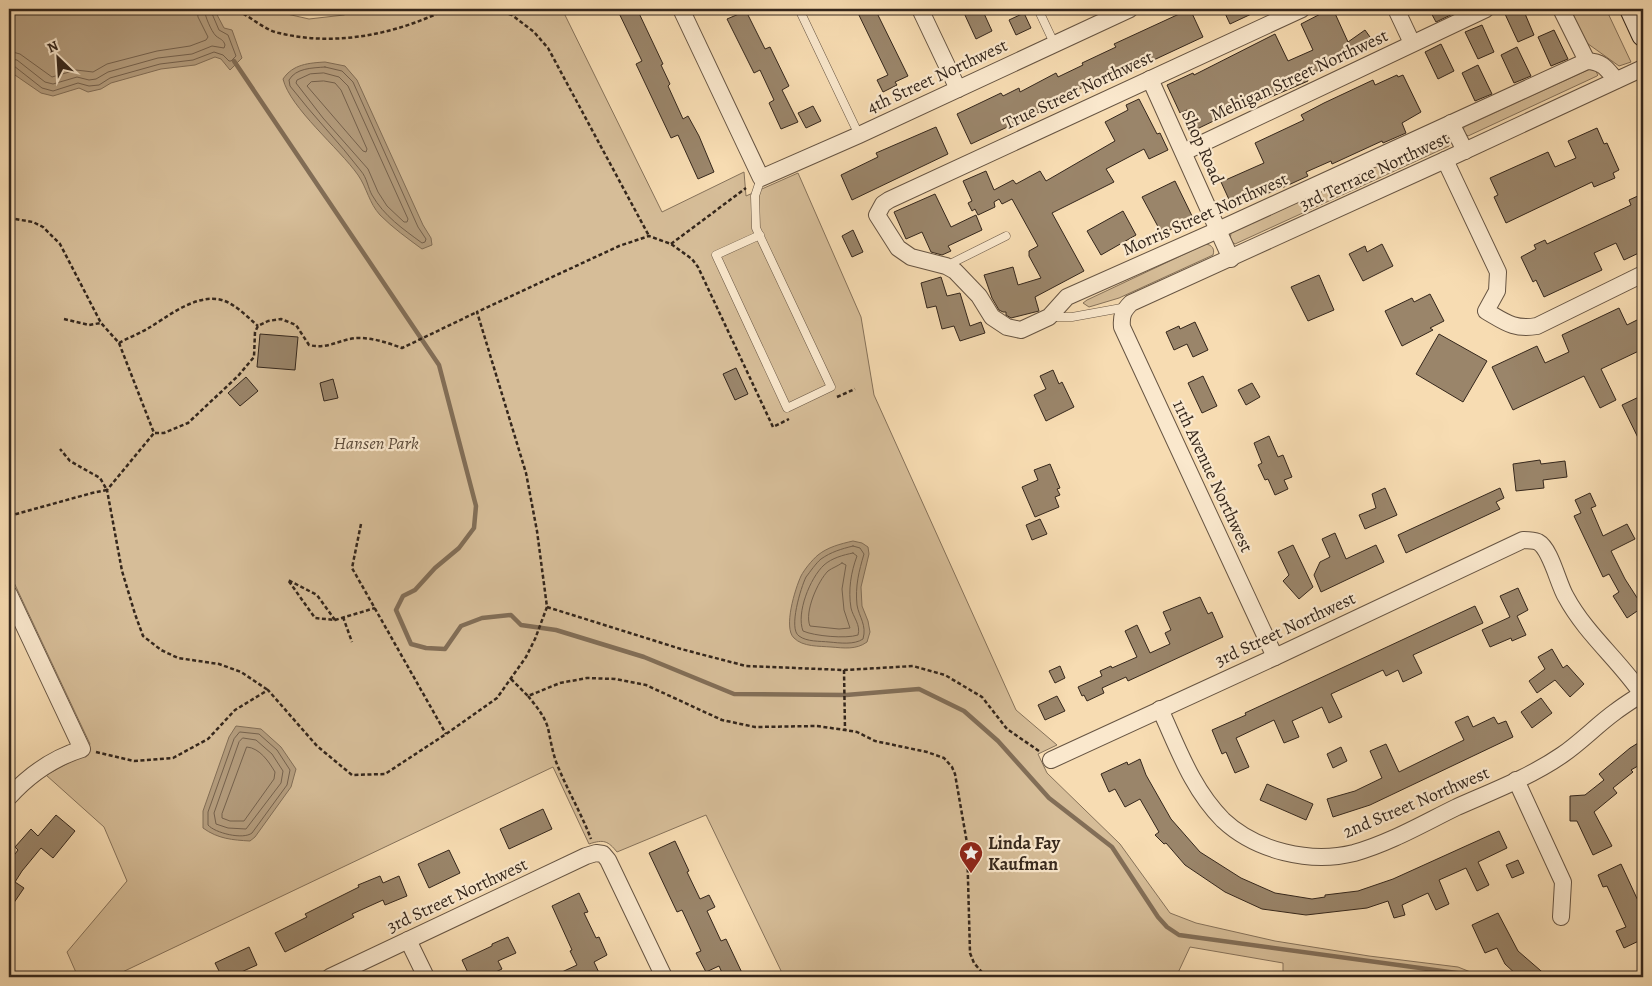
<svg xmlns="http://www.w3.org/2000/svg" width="1652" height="986" font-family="Alegreya,serif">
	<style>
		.green { fill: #d6bd98; stroke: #86725a }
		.water { fill: #b59e7f; stroke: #826e57 }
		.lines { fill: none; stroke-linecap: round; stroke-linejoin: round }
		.shore { stroke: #75624e; stroke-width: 1 }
		.stream { stroke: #826e57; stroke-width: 4.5 }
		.building { fill: #9a856a; stroke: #35271c }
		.lane-casing { stroke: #665442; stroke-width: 9 }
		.street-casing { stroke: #665442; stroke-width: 18 }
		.secondary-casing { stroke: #35271c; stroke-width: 24 }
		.path { stroke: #35271c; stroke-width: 2.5; stroke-dasharray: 4 2.5; stroke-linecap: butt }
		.lane { stroke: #fae8cd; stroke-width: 8 }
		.street { stroke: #fae8cd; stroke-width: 16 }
		.secondary { stroke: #fae8cd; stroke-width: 22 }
		.labels { text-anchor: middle; stroke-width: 4.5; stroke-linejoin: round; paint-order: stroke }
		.street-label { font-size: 18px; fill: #35271c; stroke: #fae8cd }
		.park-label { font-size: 18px; font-style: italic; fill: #5d4c3b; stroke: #fae8cd }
		.poi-label { font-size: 18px; font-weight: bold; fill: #35271c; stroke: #fae8cd; text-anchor: start }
	</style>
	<rect width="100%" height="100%" fill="#f7dcb2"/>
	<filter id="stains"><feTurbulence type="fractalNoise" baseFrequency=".004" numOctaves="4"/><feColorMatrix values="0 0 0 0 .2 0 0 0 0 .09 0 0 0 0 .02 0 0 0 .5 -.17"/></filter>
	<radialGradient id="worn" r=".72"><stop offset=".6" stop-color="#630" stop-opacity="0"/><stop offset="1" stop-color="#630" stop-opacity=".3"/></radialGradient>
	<g class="green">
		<path d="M9,9H265L309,19L344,15L356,9H562L662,212L744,172L746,196L798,173L861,317L874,395L1016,710L1057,745L1038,754L1047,773L1120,844L1170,913L1196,923L1275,941L1369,956L1458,967L1483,977H1283V963L1190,947L1176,977H784L706,815L617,852C608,841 604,839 589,844L553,767L112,977H78L67,952L127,881L104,827L46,775L83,755L90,744L9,572Z"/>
		<polygon points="1568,9 1606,9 1631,62 1619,66 1584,41"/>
		<polygon points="1590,69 1595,70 1598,75 1597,76 1468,136 1463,131 1464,127"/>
		<polygon points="1443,135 1449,139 1449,146 1235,244 1230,240 1231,233"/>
		<path d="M1206,244C1212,245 1215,249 1213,255L1119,298L1089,307L1083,303L1087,300Z"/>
	</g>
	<g class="water">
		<polygon points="9,9 214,9 224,28 232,30 242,58 230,70 221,59 215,57 195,65 161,69 111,83 101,89 88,92 79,88 53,96 41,93 12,73 9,65"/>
		<path d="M325,62L345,66L357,80L423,225L431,238L432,245L422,249C407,238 393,228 380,215C369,203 367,188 358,175C339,148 290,108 283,79C293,64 309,63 325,62Z"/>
		<path d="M853,541L862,543L868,547L869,554L861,587L862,606L868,621L870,632L867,642C856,650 844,648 831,647C819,646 803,647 794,638C783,628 795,589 801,576C804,570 812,560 818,555C828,547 840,544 853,541Z"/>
		<path d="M236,726L261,729L281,747L296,769L291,787L255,837L250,841C233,840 218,839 203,828V811L229,737Z"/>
	</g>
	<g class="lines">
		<g class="shore">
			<polyline points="9,51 20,54 52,77 76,70 93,72 107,64 157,51 190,46 206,40 208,37 198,17 197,9"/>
			<path d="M9,59L17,60L45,82L53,84L77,77L89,80L96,79L108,72L158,58L192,54L212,46L224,48L225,45C223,39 221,40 216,36C211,31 205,16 204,9"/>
			<polyline points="9,65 14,66 42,88 53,91 78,83 89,86 99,85 110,78 160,64 193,60 214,52 223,55 229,61 231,61 236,56 228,35 219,30 210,9"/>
			<path d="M325,67L342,71L353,82L418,227L426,239L425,242L422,243C403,229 384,216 372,195C368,188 367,178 361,171C339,142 313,116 290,86L289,80C296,68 312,68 325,67Z"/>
			<polygon points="324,73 339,77 348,86 408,219 407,222 404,222 387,206 378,192 368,169 323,118 296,83 297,80 310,74"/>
			<polygon points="324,81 335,83 341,90 367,149 366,152 363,151 307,86 311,82"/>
			<path d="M853,546L860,548L864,554C859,571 855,586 857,605C859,617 867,625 863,639C854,645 840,643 829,642C820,641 807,642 799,636C788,629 801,587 806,577C810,572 816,563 821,559C831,552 841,549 853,546Z"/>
			<path d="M853,553L857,556C851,572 848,590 851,608C853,617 861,625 858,635C846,639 814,636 803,631C796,613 810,578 824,565C832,558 843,555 853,553Z"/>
			<path d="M842,563L846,565L842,589L844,610L850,628L839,629L810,626C804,612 818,581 828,571C832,568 838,566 842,563Z"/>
			<path d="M240,732L259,734L277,750L290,770L287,785L252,833C243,840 215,833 208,825V812L234,739Z"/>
			<polygon points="243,738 256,740 272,754 283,771 281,783 246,829 228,828 216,824 214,813 239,742"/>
			<path d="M247,747C260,748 269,762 275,772L274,779L244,821H230L222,818V814Z"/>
		</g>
		<polyline class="stream" points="234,61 439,365 476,506 474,528 459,548 435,568 415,590 403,596 396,610 411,644 426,648 445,649 461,626 482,618 511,615 521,625 556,630 644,657 734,694 846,695 919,689 964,711 998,741 1049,798 1112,847 1158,917 1167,927 1179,935 1464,974 1469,977"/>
	</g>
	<g class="building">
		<polygon points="617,9 637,9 663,64 661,65 670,84 668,86 683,119 688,116 699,136 714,172 698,179 678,135 671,138 636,64 642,61"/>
		<polygon points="856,9 875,9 908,76 895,82 897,85 883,92 877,80 888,75"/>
		<polygon points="974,9 982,9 992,31 976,39 964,13"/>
		<polygon points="1190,9 1203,37 1128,72 1127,70 1093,86 1092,83 1066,95 1067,98 1047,107 1048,108 971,144 957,114 1001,93 1003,96 1019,88 1020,92 1056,73 1058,77 1083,65 1082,63 1116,47 1114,44"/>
		<polygon points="1223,9 1262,9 1230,24"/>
		<polygon points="1330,9 1333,9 1348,42 1365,30 1375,44 1366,50 1363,46 1348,57 1306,76 1308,81 1231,114 1230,113 1197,129 1187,110 1180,113 1167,85 1193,73 1194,75 1275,34 1288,61 1313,50 1301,24"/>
		<polygon points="1429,9 1463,9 1436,22"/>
		<polygon points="1517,9 1523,9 1534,35 1518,42 1505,14"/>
		<polygon points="746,11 765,49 770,47 789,86 782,90 798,122 781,129 769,103 774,100 760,70 754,73 727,19"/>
		<polygon points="1024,13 1031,28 1016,35 1009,20"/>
		<polygon points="1482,25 1494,52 1478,59 1465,32"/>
		<polygon points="1554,30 1568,59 1551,66 1538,37"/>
		<polygon points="1441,44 1454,71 1438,79 1425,52"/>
		<polygon points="1517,47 1531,76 1514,83 1501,55"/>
		<polygon points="1478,65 1492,94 1475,101 1462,73"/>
		<polygon points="1397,75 1398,77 1403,75 1421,112 1402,123 1406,133 1383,143 1382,141 1332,164 1331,161 1306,172 1308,176 1284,187 1251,200 1250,198 1232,206 1221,182 1264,163 1255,143 1304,120 1301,115 1324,103 1373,80 1375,85"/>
		<polygon points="1139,99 1157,134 1160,133 1168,150 1149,159 1144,149 1106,169 1114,182 1052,213 1084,271 1035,297 1039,311 1011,318 1006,315 1006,312 1003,312 999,310 992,298 984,275 1013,267 1018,285 1041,278 1029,256 1029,251 1038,246 1012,199 1002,204 999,199 994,202 995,207 978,215 975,209 972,211 968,203 972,201 963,181 986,171 994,190 1013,180 1016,184 1040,171 1046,181 1115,141 1105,122 1128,110 1126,105"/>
		<polygon points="813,106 821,121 806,128 798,113"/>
		<polygon points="936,127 948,154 852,200 841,175 878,157 876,153"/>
		<polygon points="1597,128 1604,144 1607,143 1619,170 1613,173 1615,178 1594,187 1592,182 1506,223 1494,197 1498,195 1490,178 1548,152 1555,167 1576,158 1568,141"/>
		<polygon points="1175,181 1193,218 1162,234 1142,197"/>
		<polygon points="935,194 951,227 976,215 982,230 948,246 951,251 942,255 931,252 922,232 906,239 894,212"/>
		<polygon points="1640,195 1642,200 1643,199 1643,251 1624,260 1616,243 1594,253 1602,270 1544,297 1536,280 1533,282 1521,257 1536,249 1534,245 1545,240 1547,244 1631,205 1629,200"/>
		<polygon points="1123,211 1136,235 1101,255 1087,231"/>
		<polygon points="853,230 863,252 852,257 842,236"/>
		<polygon points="1382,244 1393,266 1363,281 1349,254 1365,246 1367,252"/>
		<polygon points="1319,275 1334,310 1308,321 1291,287"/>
		<polygon points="941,277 947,296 960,293 970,326 981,322 985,333 960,341 954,326 942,329 936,306 927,308 921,283"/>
		<polygon points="1430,294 1444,321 1430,328 1433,330 1402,346 1385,311 1412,298 1414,302"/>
		<polygon points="1619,308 1627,325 1643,317 1643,349 1601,369 1616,400 1600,408 1584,376 1513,410 1492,367 1537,346 1545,363 1556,358 1569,352 1562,335"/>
		<polygon points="1195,322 1208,350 1193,357 1187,344 1174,350 1166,332 1179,326 1180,329"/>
		<polygon points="260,334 298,337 295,370 257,367"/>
		<polygon points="1439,334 1487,361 1463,402 1416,374"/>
		<polygon points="736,368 748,394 735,400 723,374"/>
		<polygon points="1053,370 1059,384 1062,382 1074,407 1046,421 1034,395 1046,389 1040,376"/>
		<polygon points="1203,376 1217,406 1202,413 1188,383"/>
		<polygon points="246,377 258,391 240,406 228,393"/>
		<polygon points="333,379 338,398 324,401 320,383"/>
		<polygon points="1252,383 1260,397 1246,405 1238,390"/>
		<polygon points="1643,395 1643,448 1622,405"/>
		<polygon points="1269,436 1278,457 1283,455 1292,477 1284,480 1288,489 1275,495 1268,479 1265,480 1258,465 1262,463 1254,443"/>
		<polygon points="1540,460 1541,464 1565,461 1567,477 1543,480 1544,488 1516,491 1513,464"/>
		<polygon points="1050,464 1060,488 1057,489 1060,495 1055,497 1059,507 1035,517 1022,487 1038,480 1034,470"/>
		<polygon points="1385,488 1397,515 1365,529 1359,515 1376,508 1372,494"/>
		<polygon points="1500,488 1504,498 1496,502 1500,509 1406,553 1398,535"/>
		<polygon points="1590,493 1596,506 1591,508 1603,536 1627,524 1635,539 1611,551 1625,579 1643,607 1627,618 1613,596 1619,592 1609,574 1603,577 1574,516 1581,513 1575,500"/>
		<polygon points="1040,519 1047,534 1032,540 1026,525"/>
		<polygon points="1335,533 1346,559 1376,545 1384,562 1321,592 1314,575 1320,562 1330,557 1322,539"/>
		<polygon points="1293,545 1313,587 1299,599 1283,581 1289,575 1278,552"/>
		<polygon points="1518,588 1528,610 1517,616 1526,635 1512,641 1511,638 1490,647 1482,630 1510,617 1500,596"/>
		<polygon points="1200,597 1208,614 1212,612 1223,637 1128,681 1126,677 1102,688 1104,693 1087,701 1084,695 1082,696 1078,687 1102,676 1100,671 1111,666 1112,668 1137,657 1125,631 1137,625 1150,653 1170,644 1165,633 1171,630 1163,612"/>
		<polygon points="1475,606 1483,623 1413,655 1422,673 1403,682 1398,670 1386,676 1383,670 1331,694 1342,717 1329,723 1322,707 1292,721 1299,737 1284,743 1274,720 1236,738 1249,767 1235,773 1226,752 1222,754 1212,730 1246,715 1245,713 1286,694"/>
		<polygon points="1552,649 1563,668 1567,665 1584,684 1570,697 1555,680 1537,693 1529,681 1545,669 1538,657"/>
		<polygon points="1060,666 1065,678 1055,683 1049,671"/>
		<polygon points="1057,696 1065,711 1045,720 1038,705"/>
		<polygon points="1541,698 1552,713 1532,728 1521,712"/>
		<polygon points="1468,716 1473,727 1494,717 1498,724 1506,721 1513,737 1370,805 1333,817 1327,799 1355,791 1382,778 1370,751 1386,744 1399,772 1464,740 1455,722"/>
		<polygon points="1643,740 1643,763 1631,770 1633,772 1613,788 1617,793 1594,812 1612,846 1593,855 1577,821 1570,821 1570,796 1585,795 1604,780 1599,774 1630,748"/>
		<polygon points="1341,747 1347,761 1333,768 1327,754"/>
		<polygon points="1140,759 1146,775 1171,819 1200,852 1241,878 1275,893 1312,899 1325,897 1325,895 1358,891 1393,879 1499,831 1507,848 1478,862 1489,885 1477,891 1466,868 1439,880 1449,904 1436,910 1428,893 1402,905 1405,915 1394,918 1388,901 1367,908 1306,915 1262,909 1225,892 1185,865 1166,843 1164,844 1155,835 1159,832 1140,799 1125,807 1115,789 1109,792 1101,774 1127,762 1128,765"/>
		<polygon points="1267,784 1313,804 1306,820 1260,800"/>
		<polygon points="543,809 552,829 509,849 500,829"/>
		<polygon points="56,815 75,831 53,858 41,848 22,871 15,882 24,888 9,910 9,862 18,850 15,847 31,829 38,836"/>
		<polygon points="675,841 689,871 687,872 700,899 709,895 715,907 707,911 721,941 726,939 744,977 724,977 719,966 706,972 696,953 701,951 682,910 677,912 649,853"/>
		<polygon points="449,850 460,873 429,888 418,864"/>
		<polygon points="1518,860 1524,873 1512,878 1506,865"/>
		<polygon points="1621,864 1640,905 1643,903 1643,939 1624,948 1616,931 1626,927 1607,886 1603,887 1598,875"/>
		<polygon points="380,876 383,883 399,876 407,896 385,905 383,900 352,914 354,917 285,952 275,933 307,917 305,914 359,887 358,885"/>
		<polygon points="579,893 588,912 584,913 596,938 599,937 607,955 594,962 601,977 551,977 577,965 570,951 572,950 552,906"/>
		<polygon points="1498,913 1518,951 1548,977 1519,977 1505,964 1497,948 1485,953 1472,925"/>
		<polygon points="508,937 516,953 498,961 502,969 485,977 470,977 462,960 492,946 492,944"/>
		<polygon points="249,947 257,965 230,977 222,977 215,963"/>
	</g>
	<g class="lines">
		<g class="lane-casing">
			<g id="lane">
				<polyline points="799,9 859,135"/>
				<polyline points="1038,9 1054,43"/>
				<polyline points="760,235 716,255 787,408 831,387 756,228 755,196 761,178"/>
				<polyline points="948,265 1006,236"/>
				<polyline points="1051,317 1072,317 1127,307"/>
			</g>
		</g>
		<g class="street-casing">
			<g id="street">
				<polyline points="681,9 761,178 859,135 1130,9"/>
				<polyline points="920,9 958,89"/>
				<path d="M1302,9L889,200L883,204L877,215L898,248L911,257L946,266L955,271L979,296L992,317L1007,327L1021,330L1049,317L1067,297L1218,230L1587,61C1603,62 1606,68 1616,80"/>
				<polyline points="1396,9 1412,43"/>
				<polyline points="1561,9 1587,61"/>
				<polyline points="1150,79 1231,259"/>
				<polyline points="1451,123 1465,151"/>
				<polyline points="1184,152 1486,9"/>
				<path d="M1445,160L1498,272L1497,291L1486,311C1505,322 1514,330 1537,326L1643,274"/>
				<path d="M9,594L82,749C53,758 29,775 9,797"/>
				<path d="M1275,657L1122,327C1121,316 1123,311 1131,303L1445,160L1643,68"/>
				<path d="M1160,709C1178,748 1192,789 1223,820C1256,851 1310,864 1354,853C1390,843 1424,823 1457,807C1493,791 1530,777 1562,755C1581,742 1597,725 1615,712C1624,705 1634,699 1643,693"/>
				<path d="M1051,760L1275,657L1523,540C1528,540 1533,540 1538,542C1551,549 1558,584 1566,597C1586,634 1619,660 1642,694"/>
				<polyline points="1516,780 1563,882 1561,917"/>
				<polyline points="408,940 426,977"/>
				<polyline points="330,977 586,856 596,853 603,854 608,860 664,977"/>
			</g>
		</g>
		<g class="secondary-casing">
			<polyline id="secondary" points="1631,9 1643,35"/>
		</g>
		<g class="path">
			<path d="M239,9L242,13C253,19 267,31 279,33C336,47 396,34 447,9"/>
			<polyline points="490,9 512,15 534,32 548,48 649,236"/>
			<polyline points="9,218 33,222 43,227 60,244 101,323 119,343 154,433 107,490 122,571 135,614 143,636 161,650 178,658 219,664 241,672 268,690"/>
			<polyline points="671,244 746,188"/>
			<polyline points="64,319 89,325 101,323"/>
			<path d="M119,343C128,338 138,334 147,329C166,318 192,296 217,299C233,301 246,316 258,326"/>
			<polyline points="837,397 855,389"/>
			<path d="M155,433H164L188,423L238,376L254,357L255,332L258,326L268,321L281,319L296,325L309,345C329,350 341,338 359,338C374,338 388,343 402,348L477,312"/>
			<polyline points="9,516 92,493 107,490 100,478 70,461 60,449"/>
			<polyline points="361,524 352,568 446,734"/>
			<polyline points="547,607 681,649 746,666 844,670 913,666 945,675 982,697 1007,729 1039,751"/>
			<polyline points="343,617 352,642"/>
			<polyline points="335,620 317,595 288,580 315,618 335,620 375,608"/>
			<polyline points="844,670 845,730"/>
			<polyline points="511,679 528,696 560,683 587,678 615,679 646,685 722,720 755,727 817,726 845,730 857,732 875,741 927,752 944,758 952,767 955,774 967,843 970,953 974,963 986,977"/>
			<path d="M528,696C536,706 544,715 548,728C551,742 553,756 559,769C569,793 582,815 591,839"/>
			<polyline points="96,752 134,761 173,758 208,739 235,710 268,690 317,746 352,775 385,774 446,734 497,698 526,657 535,639 547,607 537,531 526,473 477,312 619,246 649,236 671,244 692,259 698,267 773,427 789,419"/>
		</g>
		<use href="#lane" class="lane"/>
		<use href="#street" class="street"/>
		<use href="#secondary" class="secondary"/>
	</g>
	<defs>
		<g id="sight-pin" transform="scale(1.25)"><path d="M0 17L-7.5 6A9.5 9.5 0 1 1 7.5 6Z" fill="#8f2418" stroke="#fae8cd"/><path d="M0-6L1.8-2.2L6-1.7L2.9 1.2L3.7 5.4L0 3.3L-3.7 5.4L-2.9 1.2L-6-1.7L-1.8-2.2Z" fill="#fff"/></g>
	</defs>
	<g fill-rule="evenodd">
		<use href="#sight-pin" x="971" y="853"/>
	</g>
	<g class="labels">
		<g class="street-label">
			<text transform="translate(1299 75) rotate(-25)" y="6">Mehigan Street Northwest</text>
			<text transform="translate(937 76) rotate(-25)" y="6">4th Street Northwest</text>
			<text transform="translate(1078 90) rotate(-25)" y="6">True Street Northwest</text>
			<text transform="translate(1203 147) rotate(66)" y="6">Shop Road</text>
			<text transform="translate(1374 171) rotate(-25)" y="6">3rd Terrace Northwest</text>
			<text transform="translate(1205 214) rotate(-24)" y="6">Morris Street Northwest</text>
			<text transform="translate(1213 476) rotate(65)" y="6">11th Avenue Northwest</text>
			<text transform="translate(1285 629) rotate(-25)" y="6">3rd Street Northwest</text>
			<text transform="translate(1416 802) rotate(-23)" y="6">2nd Street Northwest</text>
			<text transform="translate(457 895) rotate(-25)" y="6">3rd Street Northwest</text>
		</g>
		<g class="park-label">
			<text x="376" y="449">Hansen Park</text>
		</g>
		<g class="poi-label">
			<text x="988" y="849">Linda Fay<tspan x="988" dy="21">Kaufman</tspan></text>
		</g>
	</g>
	<rect width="1652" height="986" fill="none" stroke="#f7dcb2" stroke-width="30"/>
	<rect x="10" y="10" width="1632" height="966" fill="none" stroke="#35271c" stroke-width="2.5"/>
	<rect x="15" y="15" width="1622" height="956" fill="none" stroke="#35271c"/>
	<g transform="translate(58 58) rotate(335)" stroke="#fae8cd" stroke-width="4" paint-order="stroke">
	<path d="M0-4L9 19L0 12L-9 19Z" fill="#35271c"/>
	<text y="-8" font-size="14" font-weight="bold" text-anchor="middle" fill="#35271c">N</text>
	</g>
	<rect width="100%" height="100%" filter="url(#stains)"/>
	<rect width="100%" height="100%" fill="url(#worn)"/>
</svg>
